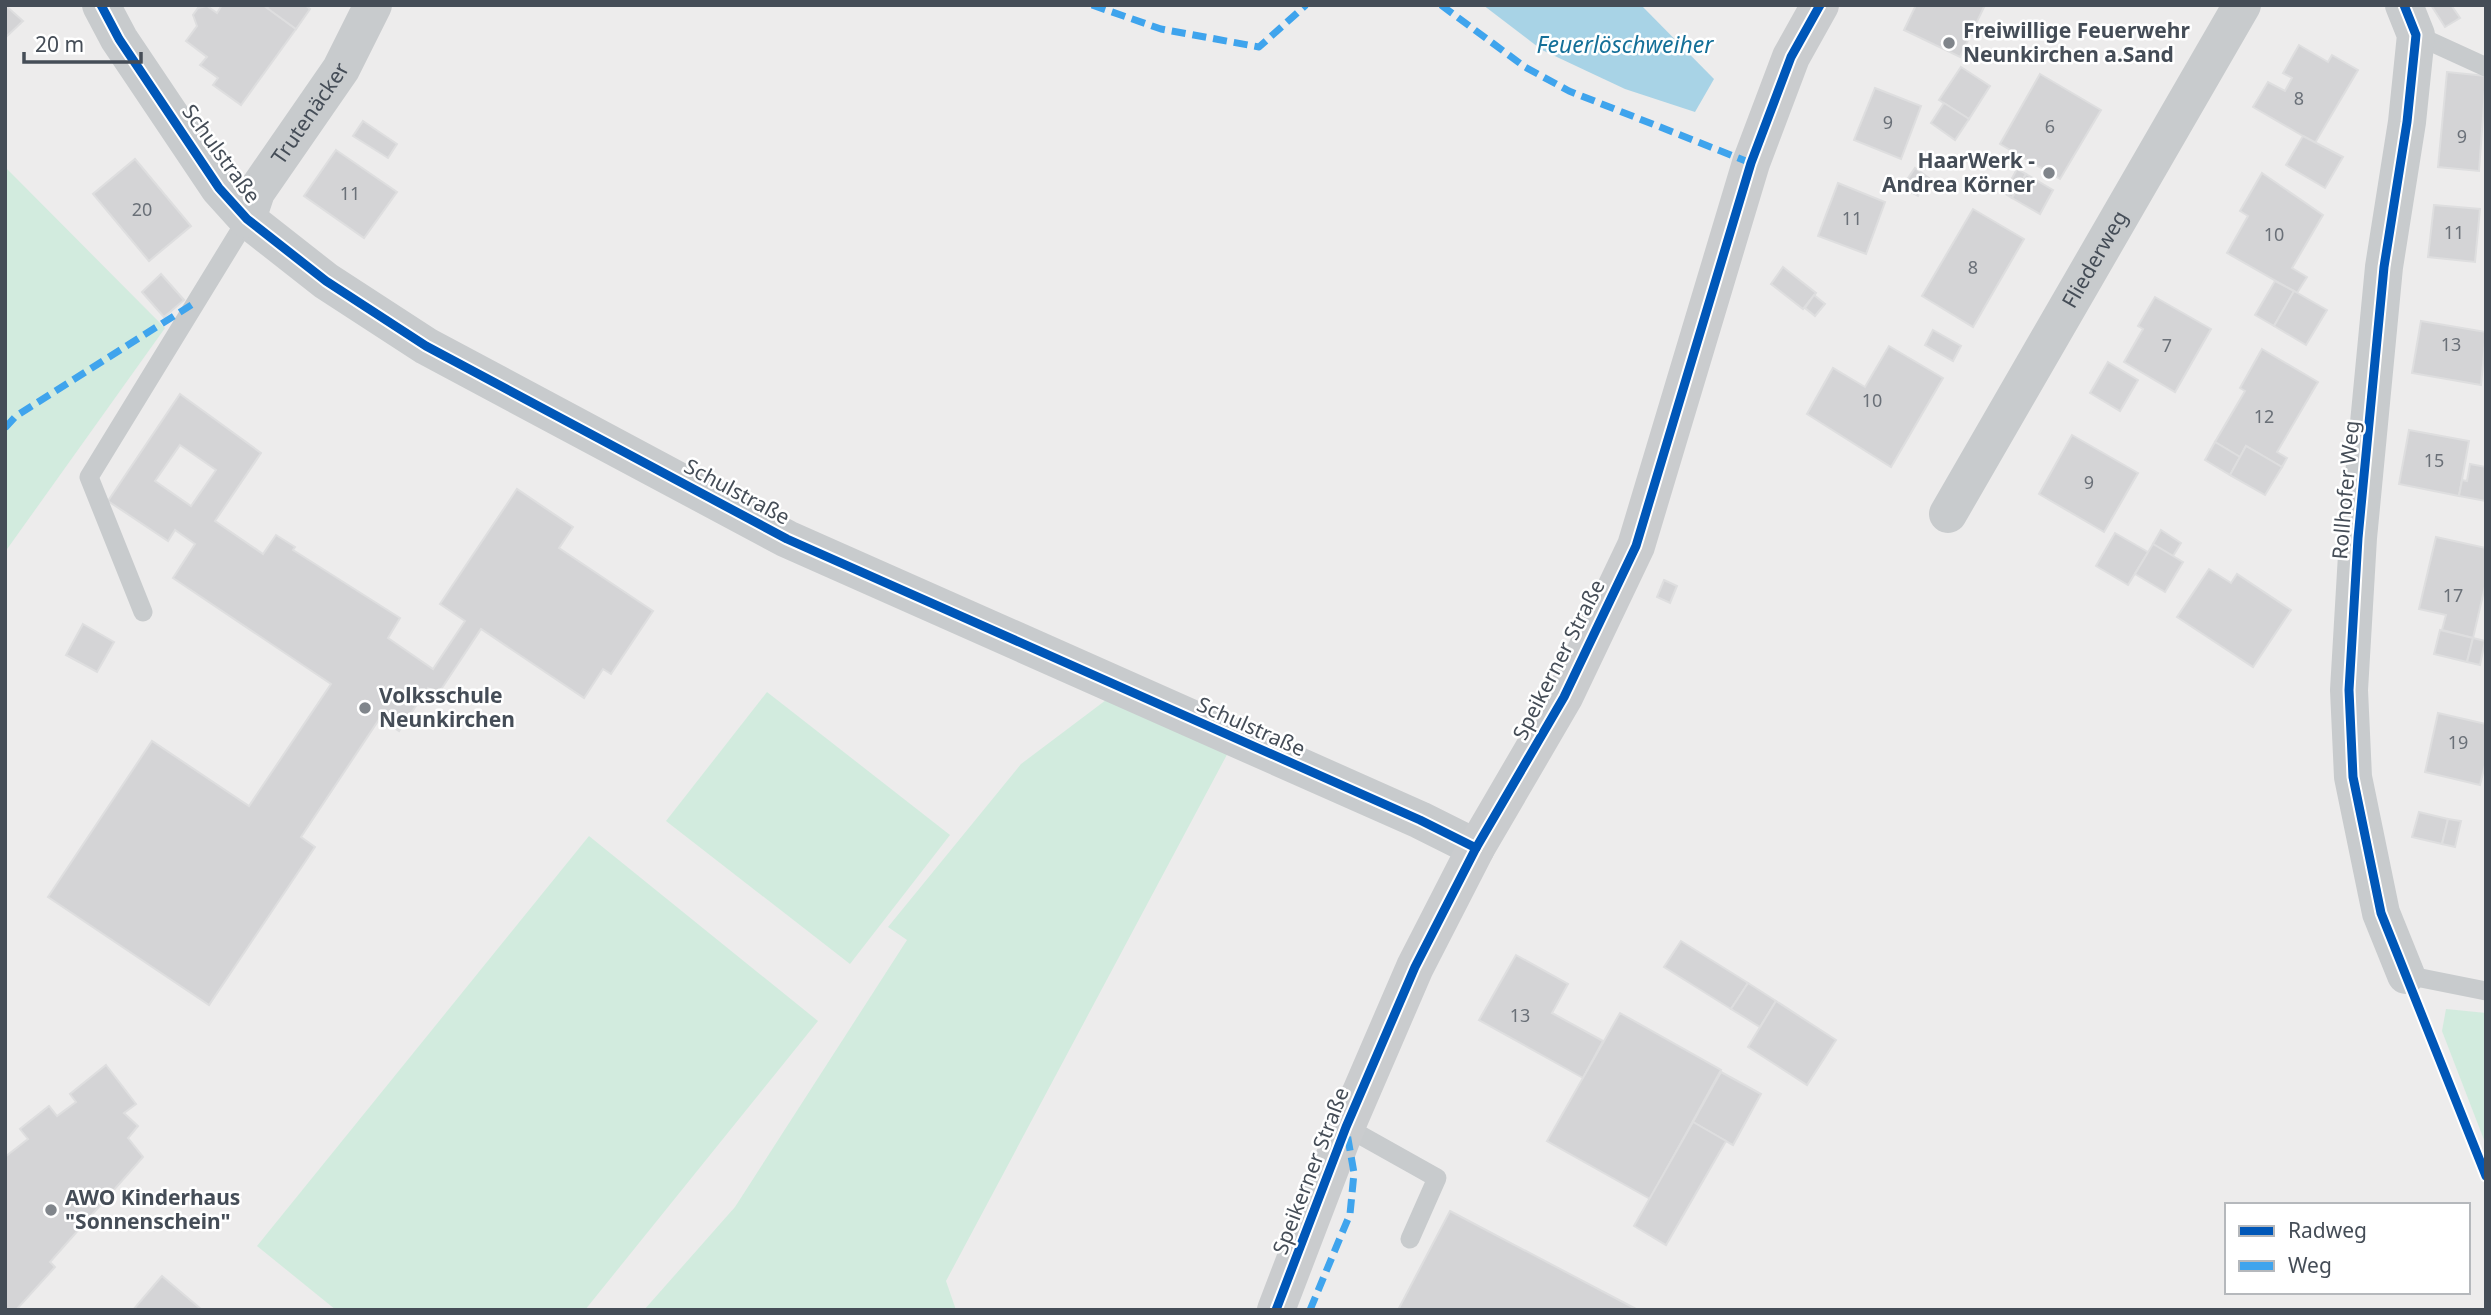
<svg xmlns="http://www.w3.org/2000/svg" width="2491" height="1315" font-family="'Noto Sans',sans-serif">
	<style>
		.green { fill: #d2ebde }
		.water { fill: #a8d3e6 }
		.building { fill: #d4d4d6; stroke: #dededf; stroke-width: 2; fill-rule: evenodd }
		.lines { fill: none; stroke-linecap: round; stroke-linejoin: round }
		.lane { stroke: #c8cbcd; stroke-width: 19 }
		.street { stroke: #c8cbcd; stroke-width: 38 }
		.secondary { stroke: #caccce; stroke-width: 38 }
		.quiet { stroke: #3fa4ed; stroke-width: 7; stroke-dasharray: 14 7; stroke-linecap: butt }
		.cycleway-casing { stroke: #fff; stroke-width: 13 }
		.cycleway { stroke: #0057b8; stroke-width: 9 }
		.poi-dot { fill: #80858b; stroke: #fff; stroke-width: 2.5 }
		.labels { text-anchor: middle; stroke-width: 5; stroke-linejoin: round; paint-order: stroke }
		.number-label { font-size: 18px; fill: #6a7078 }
		.poi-label { font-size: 21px; font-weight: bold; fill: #454d57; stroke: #fff; text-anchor: start }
		.street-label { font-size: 21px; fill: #454d57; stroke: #fff }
		.water-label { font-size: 23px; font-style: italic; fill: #157099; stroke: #fff }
	</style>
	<rect width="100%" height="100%" fill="#edecec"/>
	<g class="green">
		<polygon points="5,167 165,328 5,552"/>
		<polygon points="767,692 950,835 850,964 666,821"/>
		<polygon points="1110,697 1230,749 946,1281 956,1310 644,1310 735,1207 907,940 888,927 1021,764"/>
		<polygon points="589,836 818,1021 585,1310 336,1310 257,1246"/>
		<polygon points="2446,1009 2486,1013 2486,1145 2442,1031"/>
	</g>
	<polygon class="water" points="1483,5 1641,5 1714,79 1695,112 1625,89 1542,50"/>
	<g class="building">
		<polygon points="5,5 23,21 5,38"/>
		<polygon points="222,5 263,5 296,29 241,105 213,85 218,78 200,65 207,57 186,41 197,26 193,15 198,8 207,6 217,13"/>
		<polygon points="270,5 305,5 310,9 296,29 267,8"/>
		<polygon points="1916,5 1985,5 1960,57 1904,30"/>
		<polygon points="2431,5 2451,5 2460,18 2445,27"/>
		<polygon points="2299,45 2328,62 2332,55 2358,70 2315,143 2253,107 2268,82 2285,91 2292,78 2283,73"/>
		<polygon points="1961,67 1990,86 1969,119 1939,100"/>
		<polygon points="2447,72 2486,76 2479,171 2438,167"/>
		<polygon points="2040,74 2101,110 2060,179 2000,144"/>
		<polygon points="1875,88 1921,106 1901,159 1854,140"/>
		<polygon points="1944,103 1969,119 1955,140 1931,123"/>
		<polygon points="363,121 397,144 388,158 353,136"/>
		<polygon points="2303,136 2343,157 2325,188 2286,165"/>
		<polygon points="336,150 397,192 364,238 304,196"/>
		<polygon points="135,159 191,226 149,261 93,194"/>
		<polygon points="1915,168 1929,178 1918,196 1902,187"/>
		<polygon points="2017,169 2026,174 2012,198 2004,193"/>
		<polygon points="2262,173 2323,215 2292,268 2307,277 2297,293 2227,253 2248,216 2240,211"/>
		<polygon points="2026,174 2053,190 2040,214 2012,198"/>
		<polygon points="1838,183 1885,202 1866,254 1818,236"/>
		<polygon points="2434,205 2480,209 2475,262 2428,257"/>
		<polygon points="1973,209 2024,239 1973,327 1922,296"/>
		<polygon points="1783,267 1816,293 1803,309 1771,284"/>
		<polygon points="161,274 184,300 164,317 142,292"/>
		<polygon points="2275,281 2294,291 2274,326 2255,315"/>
		<polygon points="2294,291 2327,310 2306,345 2274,326"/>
		<polygon points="1814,295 1825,304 1815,316 1805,308"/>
		<polygon points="2155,297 2211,329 2175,392 2124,362 2143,329 2138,326"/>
		<polygon points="2421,321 2486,332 2481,385 2412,373"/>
		<polygon points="1933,330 1961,346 1953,361 1925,345"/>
		<polygon points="1889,346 1943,378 1891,467 1807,414 1833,368 1865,387"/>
		<polygon points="2262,349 2318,382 2277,452 2287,458 2282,467 2246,446 2240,457 2215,442 2245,391 2240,388"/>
		<polygon points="2108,362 2138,380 2120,411 2090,393"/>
		<path d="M180,394L261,453L215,521L263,554L276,535L295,547L293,550L400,618L388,638L433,669L465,621L440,604L517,489L573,527L559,548L653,611L611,674L603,669L584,698L481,629L438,694L428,688L399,731L380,718L301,837L315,847L209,1005L48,897L152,741L249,806L331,684L173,578L195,544L175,530L168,541L108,501ZM180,445L216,470L191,506L155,481Z"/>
		<polygon points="2409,430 2469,441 2459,496 2399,484"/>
		<polygon points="2072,435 2138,473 2104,532 2039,494"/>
		<polygon points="2215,442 2240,457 2230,475 2205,460"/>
		<polygon points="2246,446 2282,467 2265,495 2230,475"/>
		<polygon points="2470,464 2486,467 2486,501 2459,496 2462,480 2467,481"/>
		<polygon points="2161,530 2181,543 2173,556 2153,544"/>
		<polygon points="2115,533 2148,552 2128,585 2096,566"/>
		<polygon points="2436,537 2486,548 2486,582 2473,638 2442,630 2446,615 2419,609"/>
		<polygon points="2153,544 2183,562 2165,592 2135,574"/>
		<polygon points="2209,569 2231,583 2237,574 2291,610 2253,667 2177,617"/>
		<polygon points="1664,580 1677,586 1670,603 1657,597"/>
		<polygon points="83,624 114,642 97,672 66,655"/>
		<polygon points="2440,630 2473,638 2467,662 2434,654"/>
		<polygon points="2473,638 2485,641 2480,665 2467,662"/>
		<polygon points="2438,713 2486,724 2486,761 2480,785 2425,772"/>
		<polygon points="2419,812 2448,819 2442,844 2412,837"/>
		<polygon points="2448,819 2461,821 2455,847 2442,844"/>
		<polygon points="1681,941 1748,983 1731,1009 1664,967"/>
		<polygon points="1516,955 1568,984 1552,1013 1603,1041 1583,1078 1479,1020"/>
		<polygon points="1748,983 1776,1001 1760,1027 1731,1009"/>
		<polygon points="1776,1001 1836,1040 1807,1085 1748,1047"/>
		<polygon points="1620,1013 1721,1070 1650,1199 1547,1141"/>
		<polygon points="106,1065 136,1104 124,1113 138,1126 128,1138 143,1157 50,1262 55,1267 16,1310 5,1310 5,1157 28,1139 20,1129 49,1106 57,1116 76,1102 70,1094"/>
		<polygon points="1721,1072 1761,1094 1733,1145 1693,1122"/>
		<polygon points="1693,1122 1726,1141 1666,1245 1634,1226"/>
		<polygon points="1450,1211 1638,1310 1398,1310"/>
		<polygon points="162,1276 202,1310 133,1310"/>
	</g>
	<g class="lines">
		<g class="lane">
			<polyline points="2416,35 2486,67"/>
			<polyline points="143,612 89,477 247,219"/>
			<polyline points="2406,975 2486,991"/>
			<polyline points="1346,1127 1437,1178 1410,1239"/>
		</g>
		<g class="street">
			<polyline points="101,5 119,39 219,188 247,219 326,281 426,346 787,539 1420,820 1476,848"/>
			<polyline points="2404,5 2416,35 2407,122 2384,267 2358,538 2349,690 2353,777 2381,913 2406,975"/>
			<path id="s1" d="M247,219L256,192L341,69L373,5"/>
			<path id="s2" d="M1948,514L2242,5"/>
		</g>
		<polyline class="secondary" points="1276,1310 1346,1127 1415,967 1476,848 1564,697 1636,546 1751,163 1791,57 1820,5"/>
		<g class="quiet">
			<polyline points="1092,5 1161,29 1259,47 1306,5"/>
			<polyline points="1441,5 1525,67 1569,91 1751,163"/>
			<polyline points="5,428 16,416 196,302"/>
			<polyline points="1310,1310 1350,1214 1354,1173 1347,1133"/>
		</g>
		<g class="cycleway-casing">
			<g id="cycleway">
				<polyline points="101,5 119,39 219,188 247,219 326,281 426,346 787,539 1420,820 1476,848"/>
				<polyline points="2404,5 2416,35 2407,122 2384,267 2358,538 2349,690 2353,777 2381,913 2486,1176"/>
				<polyline points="1276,1310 1346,1127 1415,967 1476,848 1564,697 1636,546 1751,163 1791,57 1820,5"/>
			</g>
		</g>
		<use href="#cycleway" class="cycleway"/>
	</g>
	<g class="poi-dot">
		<circle cx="1949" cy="43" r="7"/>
		<circle cx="2049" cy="173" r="7"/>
		<circle cx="365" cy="708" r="7"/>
		<circle cx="51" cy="1210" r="7"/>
	</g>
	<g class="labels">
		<g class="number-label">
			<text x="2299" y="105">8</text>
			<text x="1888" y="129">9</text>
			<text x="2050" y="133">6</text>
			<text x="2462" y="143">9</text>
			<text x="350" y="200">11</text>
			<text x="142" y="216">20</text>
			<text x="1852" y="225">11</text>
			<text x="2454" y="239">11</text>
			<text x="2274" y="241">10</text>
			<text x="1973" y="274">8</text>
			<text x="2451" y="351">13</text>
			<text x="2167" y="352">7</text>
			<text x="1872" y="407">10</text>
			<text x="2264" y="423">12</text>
			<text x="2434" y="467">15</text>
			<text x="2089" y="489">9</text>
			<text x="2453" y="602">17</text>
			<text x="2458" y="749">19</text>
			<text x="1520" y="1022">13</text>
		</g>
		<g class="poi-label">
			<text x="1963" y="38">Freiwillige Feuerwehr<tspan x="1963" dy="24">Neunkirchen a.Sand</tspan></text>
			<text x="2035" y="168" text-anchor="end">HaarWerk -<tspan x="2035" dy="24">Andrea Körner</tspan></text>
			<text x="379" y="703">Volksschule<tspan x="379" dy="24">Neunkirchen</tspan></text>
			<text x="65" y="1205">AWO Kinderhaus<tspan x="65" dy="24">"Sonnenschein"</tspan></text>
		</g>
		<g class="street-label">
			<text dy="7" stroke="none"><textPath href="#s1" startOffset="124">Trutenäcker</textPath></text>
			<text transform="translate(221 154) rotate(54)" y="7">Schulstraße</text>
			<text dy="7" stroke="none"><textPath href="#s2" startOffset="294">Fliederweg</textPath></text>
			<text transform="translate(2346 490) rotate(-85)" y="7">Rollhofer Weg</text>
			<text transform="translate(737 492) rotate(28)" y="7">Schulstraße</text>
			<text transform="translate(1559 660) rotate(-63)" y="7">Speikerner Straße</text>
			<text transform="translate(1251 727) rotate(24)" y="7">Schulstraße</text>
			<text transform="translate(1311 1171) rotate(-69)" y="7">Speikerner Straße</text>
		</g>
		<g class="water-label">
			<text x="1625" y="53">Feuerlöschweiher</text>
		</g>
	</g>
	<rect width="2491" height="1315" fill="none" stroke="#454d57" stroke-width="14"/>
	<rect x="2225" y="1203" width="245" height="91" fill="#ffffff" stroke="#b5b8bc" stroke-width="2"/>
	<rect x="2239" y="1226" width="35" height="10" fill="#0057b8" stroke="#b5b8bc" stroke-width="2"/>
	<text x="2288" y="1238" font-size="21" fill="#454d57">Radweg</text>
	<rect x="2239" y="1261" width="35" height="10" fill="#3fa4ed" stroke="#b5b8bc" stroke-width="2"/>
	<text x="2288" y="1273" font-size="21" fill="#454d57">Weg</text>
	<path d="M24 52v10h117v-10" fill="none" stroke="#454d57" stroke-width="3.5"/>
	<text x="35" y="52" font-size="21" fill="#454d57" stroke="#ffffff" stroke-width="5" paint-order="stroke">20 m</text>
</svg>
